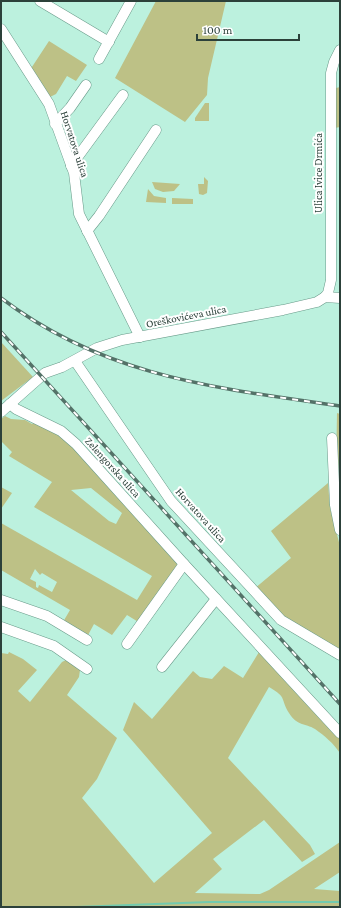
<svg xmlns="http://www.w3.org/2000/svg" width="341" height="908" font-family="'Crimson Pro',serif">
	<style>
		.green { fill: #bdc186; fill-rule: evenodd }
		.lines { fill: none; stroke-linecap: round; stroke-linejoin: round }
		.stream { stroke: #72caae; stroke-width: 2 }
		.minor-casing { stroke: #689a89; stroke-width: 11 }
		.minor { stroke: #fff; stroke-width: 10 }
		.rail-casing { stroke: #547268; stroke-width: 3.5 }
		.rail { stroke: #fff; stroke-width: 2; stroke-dasharray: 6; stroke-linecap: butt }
		.labels { text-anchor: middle; stroke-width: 4; stroke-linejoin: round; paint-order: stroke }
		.street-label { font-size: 11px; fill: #2c413a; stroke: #fff }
	</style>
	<rect width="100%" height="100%" fill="#bcf1de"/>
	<g class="green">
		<polygon points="156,1 226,1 208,78 207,95 185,122 115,78"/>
		<polygon points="49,41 87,65 76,81 67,76 56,94 48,98 30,70"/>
		<polygon points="340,87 340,127 335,128 336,88"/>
		<polygon points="205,103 209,103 209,121 195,121 195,118"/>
		<polygon points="204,177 208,181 207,193 203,195 199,194 198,184 204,184"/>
		<polygon points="152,182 180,184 174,191 163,192 155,189"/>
		<polygon points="148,189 154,196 166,198 166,203 146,202"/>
		<polygon points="172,198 193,199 193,204 172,204"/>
		<polygon points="1,342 33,377 1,401"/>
		<polygon points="337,413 340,414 340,508 336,471"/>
		<path d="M5,416L11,419L25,420L32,424L35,422L60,433L179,564L140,623L127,615L112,635L94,624L87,637L63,622L70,610L1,570V523L137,600L152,576L34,507L52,482L9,456L12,452L1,441V419ZM91,488L122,513L116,524L109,521L71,490ZM35,569L40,575L42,573L57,582L52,592L39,585L38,588L36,587V582L30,579Z"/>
		<polygon points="328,483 330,508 340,546 340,653 285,620 254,589 291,558 271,531"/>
		<polygon points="1,487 12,493 1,509"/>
		<path d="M252,642L340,736V753C333,743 325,736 315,729C305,723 297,726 289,713C280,699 288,698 269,687L228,758L310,845L315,854L302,862L264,820L213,859L222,869L195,893L260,894L269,890L340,842V872L314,889L340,891V907H1V653L8,654L9,652L23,659L37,670L18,691L30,702L62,662L66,660L80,670L79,677L67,695L117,738L97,779L82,798L154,883L212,833L123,730L134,702L152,719L193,671L200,677L212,679L224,666L243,678L259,652L251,644Z"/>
	</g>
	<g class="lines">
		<polyline class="stream" points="76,907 209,902 340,902"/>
		<g class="minor-casing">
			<g id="minor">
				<polyline points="40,1 109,42"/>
				<polyline points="1,29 49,104 74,173 79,214 140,337"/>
				<polyline points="99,59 131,1"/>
				<polyline points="55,124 70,108 86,85"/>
				<polyline points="71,166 123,95"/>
				<polyline points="87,231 99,216 156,130"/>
				<polyline points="325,297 328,293 331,280 331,73 334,62 340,50"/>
				<polyline points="75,361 171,501 281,620 340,655"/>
				<polyline points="10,404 16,409 61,431 76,444 184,564 340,733"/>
				<polyline points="1,412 45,373 62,367 97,348 122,340 283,310 317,302 325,297 340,298"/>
				<polyline points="332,438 335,505 340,530"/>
				<polyline points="1,600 47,616 87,640"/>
				<polyline points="1,627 54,646 87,669"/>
				<polyline points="127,644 184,564"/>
				<polyline points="162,667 216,599"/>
			</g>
		</g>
		<use href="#minor" class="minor"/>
		<g class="rail-casing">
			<g id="rail">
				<path d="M1,298C105,377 216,388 340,406"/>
				<polyline points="1,332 340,704"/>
			</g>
		</g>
		<use href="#rail" class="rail"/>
	</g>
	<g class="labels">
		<g class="street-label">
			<text transform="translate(75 144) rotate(72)" y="4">Horvatova ulica</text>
			<text transform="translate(318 173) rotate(-90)" y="4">Ulica Ivice Drmića</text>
			<text transform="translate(186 316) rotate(-11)" y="4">Oreškovićeva ulica</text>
			<text transform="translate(113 467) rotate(48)" y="4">Zelengorska ulica</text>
			<text transform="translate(201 515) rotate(48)" y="4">Horvatova ulica</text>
		</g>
	</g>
	<rect width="341" height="908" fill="none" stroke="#2c413a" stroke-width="4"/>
	<path d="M197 34v6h102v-6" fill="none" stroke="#2c413a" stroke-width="2"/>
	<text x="203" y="34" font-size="12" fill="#2c413a" stroke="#ffffff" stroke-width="3" paint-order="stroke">100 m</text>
</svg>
